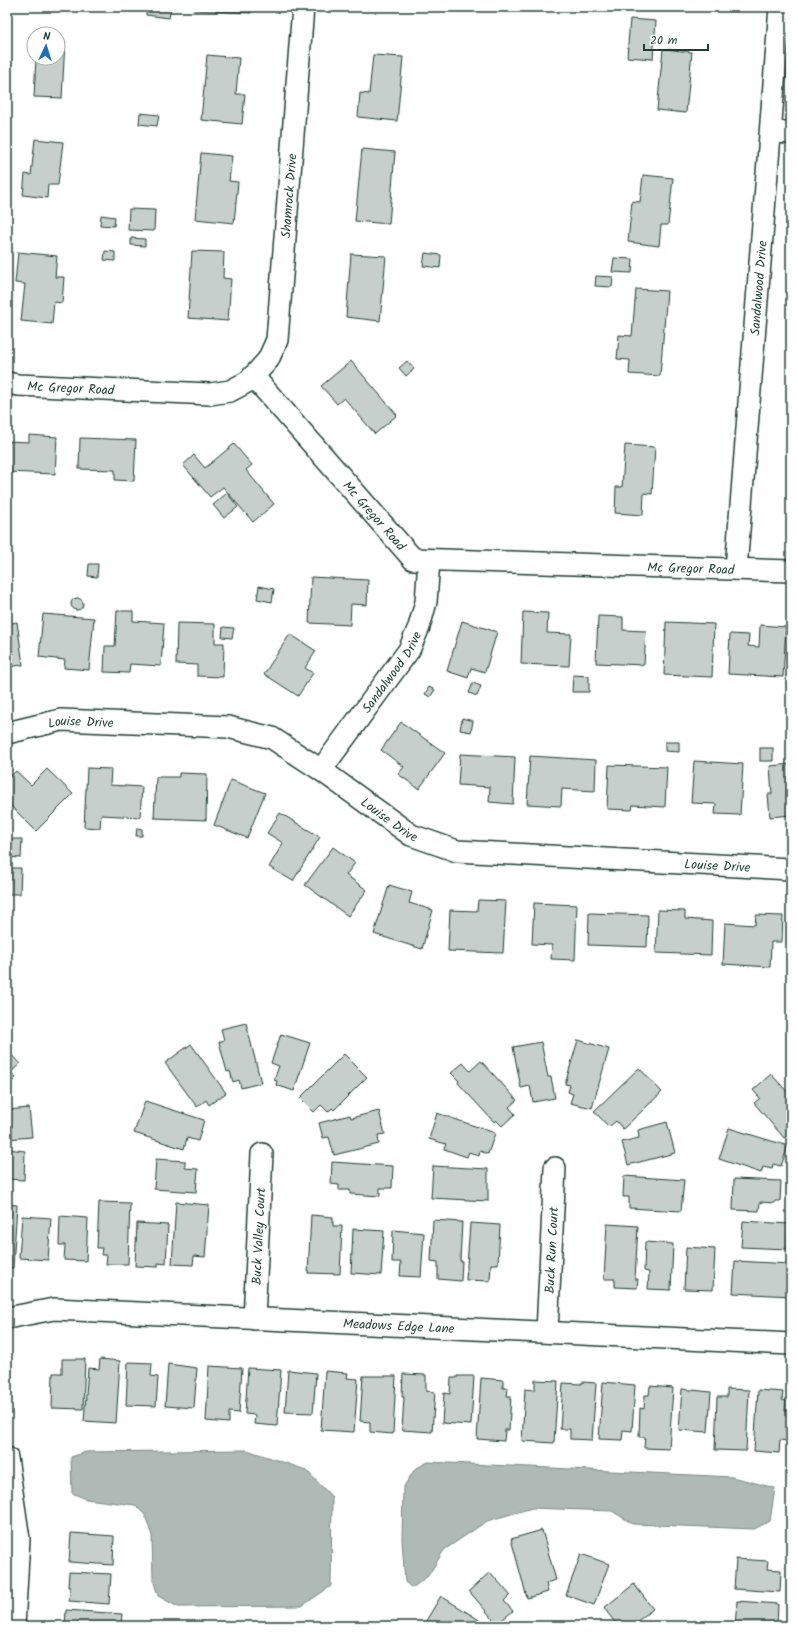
<svg xmlns="http://www.w3.org/2000/svg" width="798" height="1633" font-family="Kalam,sans-serif">
	<style>
		.water { fill: #afbab7; stroke: #758883 }
		.building { fill: #c7cfcc; stroke: #1f3d34 }
		.lines { fill: none; stroke-linecap: round; stroke-linejoin: round }
		.street-casing { stroke: #1f3d34; stroke-width: 24 }
		.street { stroke: #fff; stroke-width: 21 }
		.labels { text-anchor: middle; stroke-width: 3; stroke-linejoin: round; paint-order: stroke }
		.street-label { font-size: 13px; fill: #1f3d34; stroke: #fff }
	</style>
	<rect width="100%" height="100%" fill="#fff"/>
	<filter id="ink" filterUnits="userSpaceOnUse"><feTurbulence type="fractalNoise" baseFrequency=".025" numOctaves="2"/><feDisplacementMap in="SourceGraphic" scale="8" xChannelSelector="R" yChannelSelector="G"/><feConvolveMatrix kernelMatrix="1 2 1 2 8 2 1 2 1" color-interpolation-filters="sRGB"/></filter>
	<g filter="url(#ink)">
		<g class="water">
			<polygon points="247,1450 306,1470 332,1497 331,1586 302,1606 178,1607 158,1596 153,1579 152,1536 145,1515 135,1505 86,1499 72,1493 71,1457 86,1452"/>
			<polygon points="428,1462 732,1477 775,1488 770,1521 754,1529 633,1524 612,1511 532,1508 487,1521 444,1550 428,1576 412,1588 405,1582 402,1540 403,1488 415,1469"/>
		</g>
		<g class="building">
			<polygon points="146,7 171,7 169,18 146,15"/>
			<polygon points="193,7 251,7 251,13 193,10"/>
			<polygon points="371,7 398,7 398,10 371,9"/>
			<polygon points="630,19 656,21 653,59 627,57"/>
			<polygon points="58,41 65,41 62,98 34,97 36,58 58,58"/>
			<polygon points="663,49 692,52 686,113 657,110"/>
			<polygon points="207,55 239,58 236,94 245,94 242,124 201,120"/>
			<polygon points="373,55 403,57 397,121 358,117 360,93 369,94"/>
			<polygon points="140,113 159,115 157,126 139,124"/>
			<polygon points="35,139 63,142 58,185 48,185 47,198 23,195 25,174 31,175"/>
			<polygon points="362,149 395,152 389,224 355,221"/>
			<polygon points="201,153 232,156 229,181 238,182 234,223 195,219"/>
			<polygon points="643,175 673,178 668,225 661,225 659,246 628,242 632,201 640,202"/>
			<polygon points="129,209 155,210 154,231 128,230"/>
			<polygon points="101,215 115,217 114,226 100,225"/>
			<polygon points="131,238 145,239 145,246 131,245"/>
			<polygon points="105,251 115,252 115,261 104,260"/>
			<polygon points="192,251 224,252 223,278 231,279 228,321 188,318"/>
			<polygon points="18,252 57,256 55,277 64,277 62,303 54,302 52,324 21,321 25,284 15,283"/>
			<polygon points="425,253 441,255 440,268 423,266"/>
			<polygon points="351,254 386,256 380,321 346,317"/>
			<polygon points="614,258 633,259 632,273 612,272"/>
			<polygon points="596,276 613,277 612,287 595,286"/>
			<polygon points="636,289 667,291 660,376 629,374 630,360 617,359 619,335 632,336"/>
			<polygon points="351,361 397,415 375,434 344,398 337,404 321,386"/>
			<polygon points="407,361 414,369 406,376 399,368"/>
			<polygon points="29,435 57,437 55,474 7,472 7,441 29,442"/>
			<polygon points="80,438 136,440 134,481 115,480 115,470 79,469"/>
			<polygon points="234,444 252,465 246,470 274,504 253,522 223,487 210,497 183,465 194,455 205,468"/>
			<polygon points="625,445 655,447 652,494 644,493 643,515 615,513 616,487 622,487"/>
			<polygon points="227,493 238,507 224,518 213,505"/>
			<polygon points="89,564 98,564 97,577 88,576"/>
			<polygon points="311,577 368,580 367,605 351,604 350,625 309,623"/>
			<polygon points="259,586 274,589 272,602 257,599"/>
			<circle cx="77" cy="604" r="6"/>
			<polygon points="117,611 133,611 133,621 164,623 161,666 130,664 129,673 104,672 105,646 115,646"/>
			<polygon points="523,612 548,613 547,633 571,634 569,666 521,664"/>
			<polygon points="43,614 94,618 89,670 64,668 65,660 39,657"/>
			<polygon points="598,616 623,617 623,630 646,631 644,665 596,663"/>
			<polygon points="462,621 497,632 485,672 471,668 468,678 447,671"/>
			<polygon points="17,622 23,665 7,667 7,624"/>
			<polygon points="666,622 714,624 712,677 664,675"/>
			<polygon points="177,623 215,624 215,643 224,643 223,677 197,676 197,665 176,664"/>
			<polygon points="760,625 786,627 783,677 728,674 730,634 749,635 748,646 759,647"/>
			<polygon points="223,627 234,628 232,638 222,637"/>
			<polygon points="290,634 316,651 305,668 313,673 298,696 264,674"/>
			<polygon points="573,675 589,676 589,692 572,692"/>
			<polygon points="473,683 481,686 477,696 469,693"/>
			<polygon points="429,687 435,690 430,697 425,694"/>
			<polygon points="462,718 473,721 471,732 460,730"/>
			<polygon points="401,722 445,753 419,789 398,774 404,767 381,750"/>
			<polygon points="665,742 679,742 679,752 665,751"/>
			<rect x="760" y="748" width="13" height="13"/>
			<polygon points="460,754 515,757 513,804 489,802 490,787 458,785"/>
			<polygon points="530,756 596,760 595,791 562,789 561,806 527,804"/>
			<polygon points="694,761 743,764 740,815 715,814 716,804 691,803"/>
			<polygon points="791,764 791,815 770,817 768,794 772,794 770,766"/>
			<polygon points="609,765 667,767 665,807 633,805 632,810 607,809"/>
			<polygon points="87,768 111,769 110,785 142,787 140,817 101,815 100,828 84,827"/>
			<polygon points="47,769 73,794 36,831 7,802 7,780 16,771 31,785"/>
			<polygon points="179,773 207,774 206,820 154,818 156,777 179,777"/>
			<polygon points="231,780 265,793 247,838 214,825"/>
			<polygon points="280,813 320,837 293,881 269,867 283,843 267,833"/>
			<polygon points="137,828 142,829 142,836 136,836"/>
			<polygon points="7,839 22,839 21,858 7,857"/>
			<polygon points="333,847 355,863 346,875 367,890 348,916 305,885"/>
			<polygon points="7,868 21,868 20,894 7,894"/>
			<polygon points="389,885 412,892 409,903 433,910 422,949 374,934"/>
			<polygon points="478,900 506,901 503,953 448,951 450,910 477,911"/>
			<polygon points="534,903 577,905 575,960 551,959 552,945 532,944"/>
			<polygon points="658,910 685,911 685,919 712,921 711,955 656,953"/>
			<polygon points="589,913 648,915 647,947 588,945"/>
			<polygon points="756,915 783,916 782,942 771,942 770,967 723,964 725,923 755,925"/>
			<polygon points="246,1023 261,1083 241,1088 239,1080 233,1082 230,1071 227,1072 219,1042 224,1040 221,1029"/>
			<polygon points="281,1034 310,1043 294,1091 276,1085 277,1081 274,1080 279,1066 271,1063"/>
			<polygon points="578,1040 609,1049 592,1108 570,1103 573,1094 568,1092 570,1085 565,1084"/>
			<polygon points="541,1042 548,1077 551,1077 555,1098 533,1102 530,1086 521,1088 513,1047"/>
			<polygon points="191,1044 226,1093 209,1105 206,1100 197,1107 165,1063"/>
			<polygon points="7,1050 20,1064 11,1072 16,1078 7,1087"/>
			<polygon points="344,1054 367,1077 334,1110 332,1108 328,1112 321,1105 314,1112 300,1098"/>
			<polygon points="481,1061 517,1100 509,1107 515,1114 502,1126 496,1120 494,1122 458,1083 459,1081 451,1073 463,1063 470,1071"/>
			<polygon points="639,1068 662,1092 623,1129 616,1121 609,1127 594,1111"/>
			<polygon points="771,1074 791,1096 791,1132 784,1138 754,1103 760,1098 753,1090"/>
			<polygon points="145,1101 204,1120 198,1141 187,1138 184,1149 134,1133"/>
			<polygon points="29,1108 32,1137 7,1139 7,1110"/>
			<polygon points="379,1111 385,1134 378,1135 379,1144 334,1155 329,1137 323,1138 319,1123 350,1115 351,1118"/>
			<polygon points="437,1113 495,1133 488,1154 480,1151 479,1156 469,1152 467,1157 444,1149 446,1144 429,1139"/>
			<polygon points="667,1122 675,1153 628,1165 622,1142 639,1138 638,1130"/>
			<polygon points="729,1128 788,1146 781,1166 773,1164 772,1169 763,1167 761,1173 719,1159"/>
			<polygon points="7,1149 25,1151 24,1180 7,1179"/>
			<polygon points="156,1159 185,1161 185,1168 198,1169 196,1192 154,1189"/>
			<polygon points="332,1162 393,1166 392,1188 380,1188 380,1196 350,1194 350,1190 339,1190 339,1185 331,1184"/>
			<polygon points="433,1166 488,1169 488,1201 431,1198"/>
			<polygon points="624,1176 684,1180 681,1211 629,1208 629,1197 623,1197"/>
			<polygon points="734,1179 781,1181 780,1201 775,1201 775,1203 760,1202 759,1211 733,1210"/>
			<polygon points="99,1202 130,1203 128,1264 106,1264 107,1255 101,1255 102,1248 97,1248"/>
			<polygon points="176,1202 209,1205 205,1257 194,1256 193,1265 172,1264"/>
			<polygon points="7,1204 17,1205 13,1268 7,1268"/>
			<polygon points="311,1215 333,1217 333,1226 342,1226 340,1274 308,1273"/>
			<polygon points="22,1216 51,1218 48,1260 19,1258"/>
			<polygon points="60,1216 88,1218 86,1261 64,1260 65,1245 59,1245"/>
			<polygon points="433,1220 462,1222 460,1261 462,1261 461,1281 438,1279 438,1262 431,1261"/>
			<polygon points="743,1221 789,1224 787,1249 741,1247"/>
			<polygon points="137,1223 168,1225 166,1264 158,1263 158,1267 135,1266"/>
			<polygon points="470,1223 500,1225 498,1264 491,1264 490,1281 466,1280"/>
			<polygon points="607,1224 638,1226 635,1279 638,1279 637,1288 615,1287 615,1279 604,1279"/>
			<polygon points="353,1229 384,1231 381,1275 351,1273"/>
			<polygon points="393,1230 424,1233 421,1277 400,1276 401,1262 392,1262"/>
			<polygon points="645,1242 673,1244 671,1290 648,1289 649,1272 644,1271"/>
			<polygon points="686,1247 715,1249 713,1290 684,1289"/>
			<polygon points="735,1261 791,1264 791,1296 733,1293"/>
			<polygon points="62,1359 85,1359 83,1409 52,1408 53,1373 62,1373"/>
			<polygon points="100,1359 120,1361 116,1423 84,1421 88,1368 99,1369"/>
			<polygon points="128,1362 152,1363 151,1376 158,1377 156,1406 126,1405"/>
			<polygon points="168,1364 197,1368 194,1408 165,1406"/>
			<polygon points="209,1366 242,1368 239,1413 229,1412 229,1423 206,1421"/>
			<polygon points="248,1368 281,1370 277,1426 254,1424 255,1415 245,1414"/>
			<polygon points="288,1370 316,1373 313,1413 285,1412"/>
			<polygon points="325,1371 348,1373 347,1378 358,1379 354,1432 321,1430"/>
			<polygon points="403,1374 426,1375 426,1391 435,1392 432,1432 402,1430 404,1397 402,1397"/>
			<polygon points="363,1376 396,1376 393,1434 370,1432 370,1422 360,1421"/>
			<polygon points="457,1376 474,1376 471,1425 442,1423 444,1393 450,1394 451,1378 457,1378"/>
			<polygon points="481,1378 503,1380 503,1388 508,1388 507,1396 511,1396 509,1430 505,1430 504,1441 477,1439"/>
			<polygon points="535,1380 558,1381 554,1443 522,1441 525,1389 535,1390"/>
			<polygon points="582,1382 596,1383 592,1440 570,1439 570,1429 560,1429 563,1383 582,1384"/>
			<polygon points="603,1382 635,1385 632,1431 623,1430 622,1440 599,1439"/>
			<polygon points="650,1386 673,1388 669,1449 644,1448 645,1437 639,1437 640,1408 644,1409 645,1395 649,1395"/>
			<polygon points="682,1389 711,1392 708,1432 679,1430"/>
			<polygon points="727,1389 749,1390 746,1451 715,1450 717,1397 727,1397"/>
			<polygon points="758,1390 783,1392 782,1400 786,1401 785,1410 789,1411 788,1441 780,1440 779,1453 754,1451"/>
			<polygon points="542,1530 556,1580 546,1583 548,1592 527,1598 511,1539"/>
			<polygon points="71,1533 114,1536 113,1565 69,1562"/>
			<polygon points="581,1554 609,1564 594,1605 566,1595"/>
			<polygon points="736,1559 768,1561 767,1569 781,1570 780,1592 734,1589"/>
			<polygon points="69,1572 111,1574 109,1604 69,1601 70,1587 68,1587"/>
			<polygon points="490,1572 510,1595 504,1601 513,1611 497,1624 469,1591"/>
			<polygon points="634,1584 653,1609 631,1626 616,1626 617,1625 604,1608"/>
			<polygon points="441,1596 489,1626 427,1626 424,1624"/>
			<polygon points="737,1601 778,1604 777,1626 735,1626"/>
			<polygon points="66,1610 122,1614 121,1626 65,1626"/>
		</g>
		<g class="lines">
			<g class="street-casing">
				<g id="street">
					<polyline points="771,132 791,133"/>
					<path id="s1" d="M253,376L413,559L791,571"/>
					<path id="s2" d="M7,383L18,385L210,394L230,391L249,381L268,360L277,340L303,7"/>
					<path id="s3" d="M736,569L780,7"/>
					<path id="s4" d="M7,733L61,720L228,727L272,738L321,770L411,835L457,851L791,869"/>
					<path id="s5" d="M321,770L409,650L419,627L426,602L429,560"/>
					<path id="s6" d="M7,1318L54,1309L791,1344"/>
					<path id="s7" d="M254,1319L262,1154"/>
					<path id="s8" d="M547,1332L555,1168"/>
					<polyline points="7,1458 19,1539 14,1626"/>
				</g>
			</g>
			<use href="#street" class="street"/>
		</g>
	</g>
	<g class="labels">
		<g class="street-label">
			<text dy="5" stroke="none"><textPath href="#s2" startOffset="440">Shamrock Drive</textPath></text>
			<text dy="5" stroke="none"><textPath href="#s3" startOffset="282">Sandalwood Drive</textPath></text>
			<text dy="5" stroke="none"><textPath href="#s2" startOffset="64">Mc Gregor Road</textPath></text>
			<text dy="5" stroke="none"><textPath href="#s1" startOffset="185">Mc Gregor Road</textPath></text>
			<text dy="5" stroke="none"><textPath href="#s1" startOffset="521">Mc Gregor Road</textPath></text>
			<text dy="5" stroke="none"><textPath href="#s5" startOffset="121">Sandalwood Drive</textPath></text>
			<text dy="5" stroke="none"><textPath href="#s4" startOffset="75">Louise Drive</textPath></text>
			<text dy="5" stroke="none"><textPath href="#s4" startOffset="411">Louise Drive</textPath></text>
			<text dy="5" stroke="none"><textPath href="#s4" startOffset="747">Louise Drive</textPath></text>
			<text dy="5" stroke="none"><textPath href="#s7" startOffset="83">Buck Valley Court</textPath></text>
			<text dy="5" stroke="none"><textPath href="#s8" startOffset="82">Buck Run Court</textPath></text>
			<text dy="5" stroke="none"><textPath href="#s6" startOffset="393">Meadows Edge Lane</textPath></text>
		</g>
	</g>
	<rect width="798" height="1633" fill="none" stroke="#fff" stroke-width="24"/>
	<rect x="12" y="12" width="774" height="1609" fill="none" stroke="#1f3d34" stroke-width="1.5" filter="url(#ink)"/>
	<g transform="translate(46 46) rotate(4)"><circle r="19" fill="#ffffff" stroke="#a5b1ae"/>
	<path d="M0-3L7 15L0 10L-7 15Z" fill="#1f6fb2"/>
	<text y="-6" font-size="11" font-weight="bold" text-anchor="middle" fill="#1f3d34">N</text>
	</g>
	<path d="M644 44v6h64v-6" fill="none" stroke="#1f3d34" stroke-width="2"/>
	<text x="650" y="44" font-size="12" fill="#1f3d34" stroke="#ffffff" stroke-width="3" paint-order="stroke">20 m</text>
</svg>
